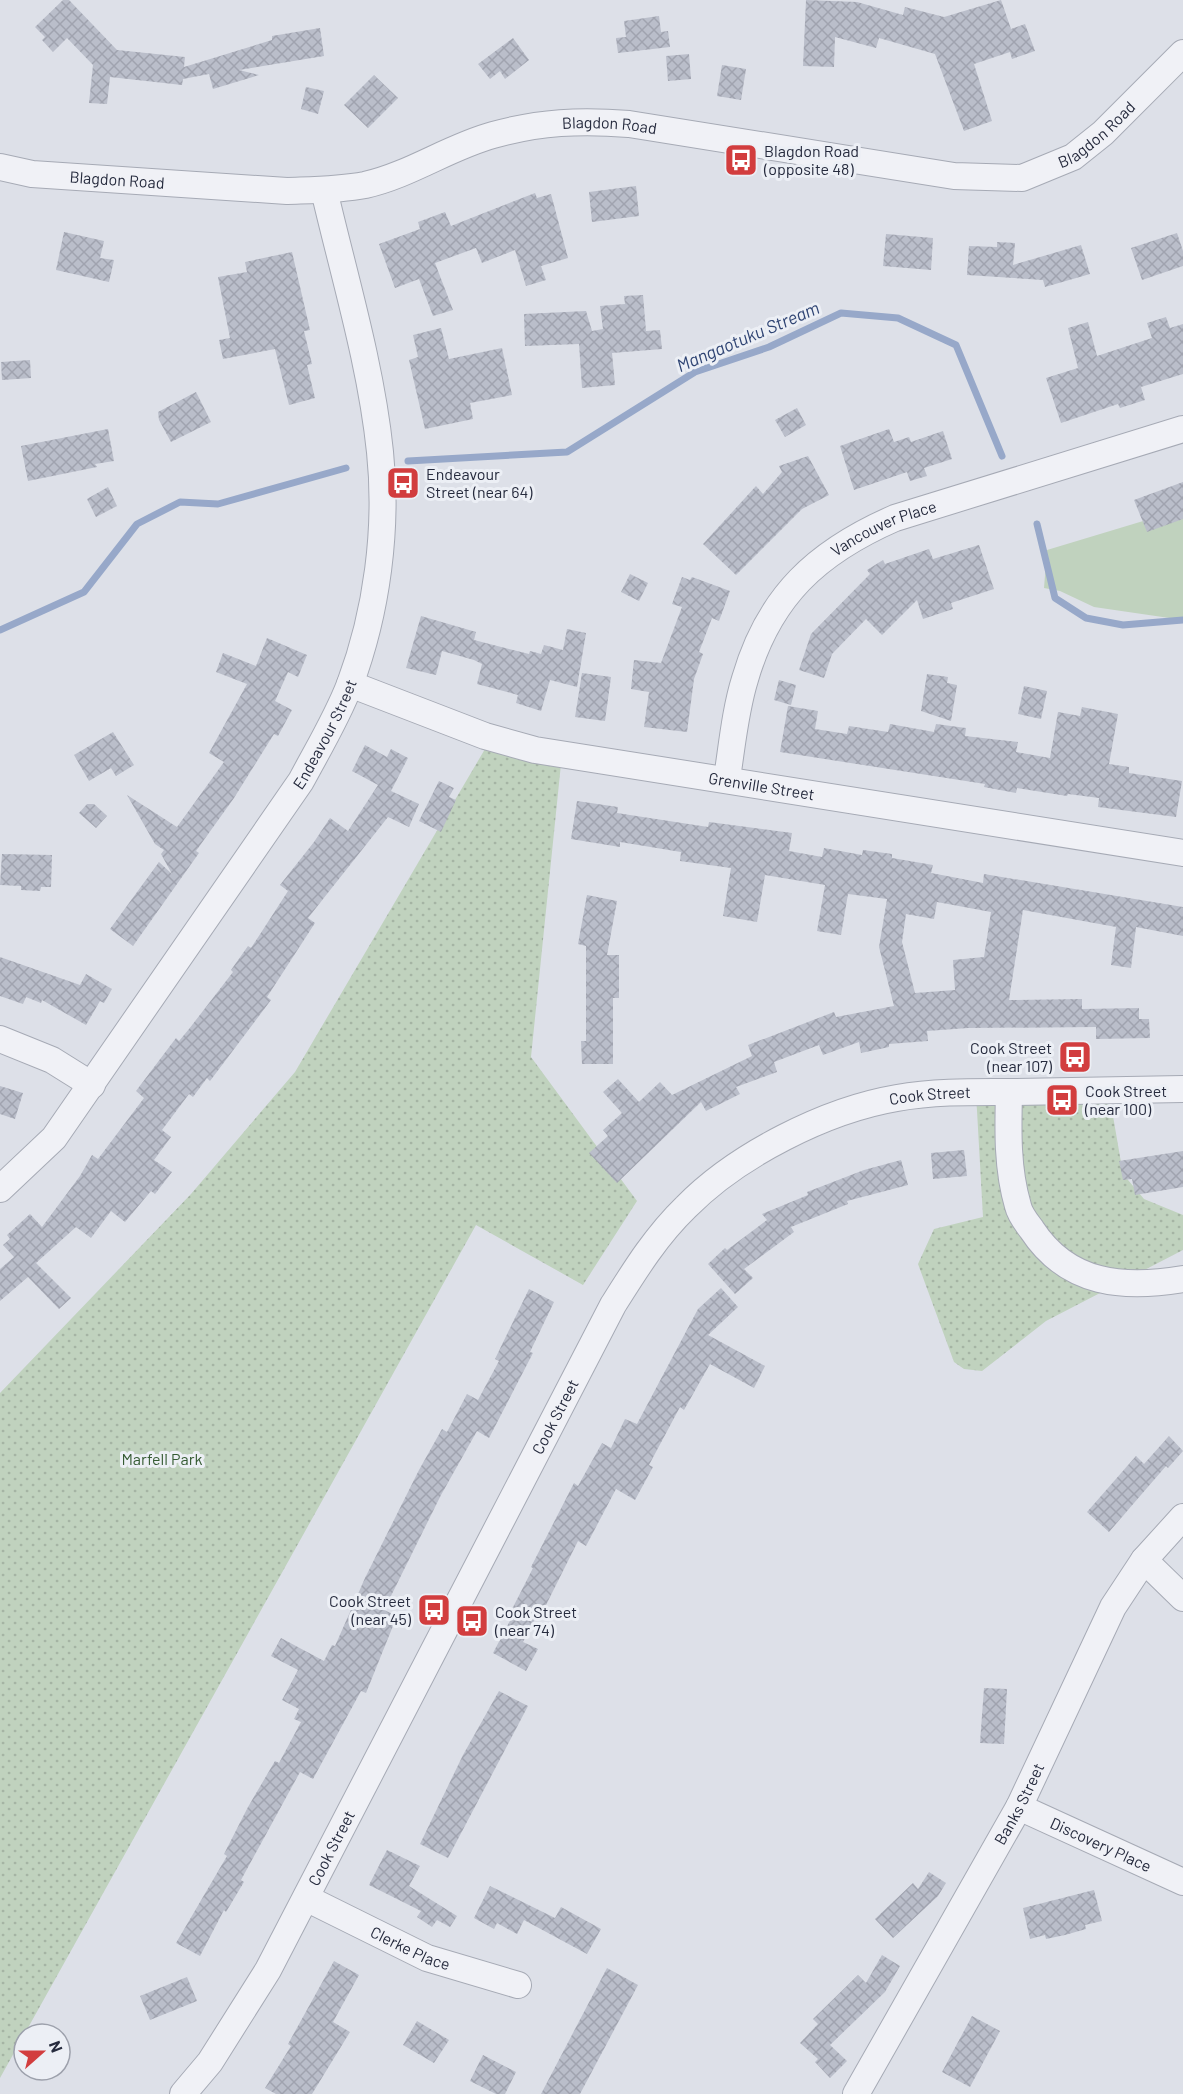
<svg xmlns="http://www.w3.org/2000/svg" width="1183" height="2094" font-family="Barlow,sans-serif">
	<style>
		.green { fill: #c0d2be }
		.park { fill: url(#park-dots) }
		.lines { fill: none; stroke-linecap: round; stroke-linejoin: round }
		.stream { stroke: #97a8c9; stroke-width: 7 }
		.building { fill: url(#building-cross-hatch); fill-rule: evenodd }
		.street-casing { stroke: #a6aab5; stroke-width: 28 }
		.street { stroke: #f0f1f6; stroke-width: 26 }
		.labels { text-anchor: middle; stroke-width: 6; stroke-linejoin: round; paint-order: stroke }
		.street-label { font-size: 16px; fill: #262b3e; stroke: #eceff5 }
		.poi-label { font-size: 16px; fill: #262b3e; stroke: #eceff5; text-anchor: start }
		.park-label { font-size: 16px; fill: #355b33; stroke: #eceff5 }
		.water-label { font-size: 18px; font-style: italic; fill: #2f4473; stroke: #eceff5 }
	</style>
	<defs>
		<pattern id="park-dots" width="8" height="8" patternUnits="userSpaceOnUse" patternTransform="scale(1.5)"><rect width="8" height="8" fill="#c0d2be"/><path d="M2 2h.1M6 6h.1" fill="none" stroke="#a5b4a4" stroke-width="1.8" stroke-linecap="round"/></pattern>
		<pattern id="building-cross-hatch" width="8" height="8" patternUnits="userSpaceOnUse" patternTransform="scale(1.5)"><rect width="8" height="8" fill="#babeca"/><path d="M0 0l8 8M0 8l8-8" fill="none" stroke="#a0a3af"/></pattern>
	</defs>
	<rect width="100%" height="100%" fill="#dde0e8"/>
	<polygon class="green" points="1183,509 1183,620 1094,607 1060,591 1044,588 1047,550"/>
	<g class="park">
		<polygon points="485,749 561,764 531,1057 637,1201 583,1285 476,1225 0,2078 0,1393 191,1194 295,1072"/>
		<polygon points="1108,1087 1123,1174 1144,1199 1183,1215 1183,1250 1046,1321 982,1371 964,1369 954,1362 918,1264 934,1229 983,1217 976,1093"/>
	</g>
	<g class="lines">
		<g class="stream">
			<polyline points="408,461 567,452 695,372 769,347 841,313 898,318 956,345 1002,456"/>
			<polyline points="1037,524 1055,598 1086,618 1123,625 1183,620"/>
			<polyline points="0,630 84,592 137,524 180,502 218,504 346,468"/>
		</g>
	</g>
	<g class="building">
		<polygon points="63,0 69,0 117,50 185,57 184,67 272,40 272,36 320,28 324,56 239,70 259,75 213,89 209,74 183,79 182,85 110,77 107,104 89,103 93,65 67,38 53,52 42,40 45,37 35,27"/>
		<polygon points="806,0 857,2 903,15 905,7 944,17 1001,0 1011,29 1025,24 1035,51 1012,59 1010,52 974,64 992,121 964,131 935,54 879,38 876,48 835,37 834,67 803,66"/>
		<polygon points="659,16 661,32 668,31 670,47 618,53 616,38 626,37 624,21"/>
		<polygon points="513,38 529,60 505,79 500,71 490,79 478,64"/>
		<polygon points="689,54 691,79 668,81 666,56"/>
		<polygon points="722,65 746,69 741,100 717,96"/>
		<polygon points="374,75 398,98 368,128 344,105"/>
		<polygon points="306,87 324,91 318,114 301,109"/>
		<polygon points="636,186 639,216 592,222 589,192"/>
		<polygon points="535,193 537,198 551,194 568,258 541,266 546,280 526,286 515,250 482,263 476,248 435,263 453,310 433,316 419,279 395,288 379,244 420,229 418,222 445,212 451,226"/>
		<polygon points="64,232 104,241 100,258 114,260 109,282 56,270"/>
		<polygon points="1177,233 1183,251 1183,266 1142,280 1131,248"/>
		<polygon points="886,234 933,238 931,270 883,266"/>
		<polygon points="997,242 1015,243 1013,265 1081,245 1090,274 1045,287 1043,280 967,275 969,246 997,247"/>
		<polygon points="292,252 310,330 304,331 312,364 307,365 315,398 289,405 275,349 223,359 219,340 230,338 218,277 247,272 245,262"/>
		<polygon points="643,295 646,331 660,330 662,349 612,353 615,385 582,388 579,344 525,346 524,314 586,311 592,331 603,329 600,306 625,304 624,296"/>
		<polygon points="1166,317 1170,328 1183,324 1183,374 1141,387 1145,400 1120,408 1118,404 1061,423 1046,378 1078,368 1068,328 1088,322 1097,356 1152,338 1147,323"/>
		<polygon points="441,328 449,359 502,348 512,395 470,403 473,419 425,429 409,360 418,357 413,335"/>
		<polygon points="30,360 31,378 2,380 1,362"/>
		<polygon points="196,392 211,422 171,442 159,420 158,412"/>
		<polygon points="797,408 806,425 785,437 775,420"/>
		<polygon points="108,429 114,461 95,464 97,467 28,481 21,446"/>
		<polygon points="889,429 894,442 909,437 911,442 943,431 952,459 924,468 927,476 910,481 907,472 854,490 840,446"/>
		<polygon points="808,456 829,495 802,509 736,575 703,544 756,486 763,494 782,472 779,466"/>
		<polygon points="1183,482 1183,519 1147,532 1134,500"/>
		<polygon points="108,487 117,506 96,517 87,499"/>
		<polygon points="979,545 994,589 951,603 953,609 923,619 917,600 882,635 866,619 832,654 824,678 799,670 811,634 870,574 867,570 883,560 885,564 929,549 933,559"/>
		<polygon points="630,574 648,583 639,601 621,592"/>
		<polygon points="682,577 690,580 692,577 730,591 719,621 712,618 699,652 703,654 694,679 687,732 644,727 649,692 631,689 634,660 661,663 682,607 672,604"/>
		<polygon points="421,616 476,632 474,640 529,654 530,651 541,654 544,645 563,650 567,629 586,633 577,687 550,680 541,711 516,703 518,695 477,684 482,664 474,660 442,651 436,675 406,668"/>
		<polygon points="267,638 307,655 298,677 288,672 275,701 292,710 278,736 274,734 234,798 196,851 199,853 133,946 110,929 159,862 172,874 161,854 164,850 155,844 127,795 177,827 224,762 209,753 247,684 216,672 223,653 256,666"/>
		<polygon points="582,673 611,677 605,721 575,717"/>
		<polygon points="927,674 948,677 947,683 957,685 951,721 921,711"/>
		<polygon points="779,680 796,685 791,705 774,700"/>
		<polygon points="1024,686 1047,691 1041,719 1018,714"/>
		<polygon points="788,706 818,711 815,729 847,734 849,726 888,732 890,724 934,732 936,724 966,728 965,736 1018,742 1016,752 1050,758 1058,712 1080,716 1082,707 1118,714 1109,764 1129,767 1129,773 1182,781 1176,817 1098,807 1099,798 1068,794 1067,796 1017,788 1016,793 984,787 985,784 780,752"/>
		<polygon points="113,732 134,765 116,776 111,768 89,781 74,755"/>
		<polygon points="365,745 387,757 391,749 408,758 391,791 419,804 409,827 388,817 308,918 315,923 267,997 271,1000 210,1081 207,1078 193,1097 189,1094 162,1130 171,1137 154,1160 172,1172 155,1194 151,1191 125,1222 111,1211 91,1238 76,1227 36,1263 71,1298 59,1309 28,1277 0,1301 0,1269 14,1257 3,1245 10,1239 7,1235 30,1214 42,1227 80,1176 92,1155 98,1159 144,1098 136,1091 176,1038 179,1041 189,1029 233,972 231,970 248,946 251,948 288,891 280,885 314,842 330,818 348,831 378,785 352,771"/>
		<polygon points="439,781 454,788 449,797 456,800 441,832 419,821"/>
		<path d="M577,801L618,807L617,813L708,827L709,822L792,833L789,851L822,857L824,848L862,855L863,850L892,854V858L933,865L931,873L947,876L983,883L984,874L1183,907V936L1136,927L1131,968L1111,965L1116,927L1023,910L1009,1000L1082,999V1009L1139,1008V1019H1149L1150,1038L1096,1039V1027L968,1028L927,1031L928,1041L889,1044V1047L861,1053L859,1042L823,1055L819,1045L774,1062L777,1072L736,1087L740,1094L706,1111L701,1102L617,1183L589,1153L608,1136L603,1130L622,1113L603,1092L618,1079L639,1102L660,1082L672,1095L752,1056L748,1045L834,1012L836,1017L894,1006L879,947L887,899L848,894L841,935L817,931L825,885L765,875L757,922L723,916L731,868L680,861L681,852L620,842V847L571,839ZM937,902L991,912L984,957L953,960L955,990L915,993L902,942L906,914L934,919Z"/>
		<polygon points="87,804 94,804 107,816 96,828 79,813"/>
		<polygon points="2,854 52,855 51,887 41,887 40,891 21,890 21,886 0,885"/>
		<polygon points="587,895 617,901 607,955 619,955 619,998 613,998 613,1064 582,1064 581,1041 586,1041 586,946 578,944"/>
		<polygon points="0,957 80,985 86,974 112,989 104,1003 100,1001 86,1025 42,1000 41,1003 26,997 23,1004 0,996"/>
		<polygon points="0,1086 23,1093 15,1119 0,1114"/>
		<polygon points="964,1150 967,1176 933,1179 931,1153"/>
		<polygon points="1183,1151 1183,1187 1135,1195 1132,1179 1123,1180 1119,1161"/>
		<polygon points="901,1160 908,1185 847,1201 848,1204 791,1227 794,1232 744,1269 753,1278 735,1294 708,1264 725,1248 727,1250 767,1220 762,1214 808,1195 807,1192 864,1170"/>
		<polygon points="721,1288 738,1307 708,1335 765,1366 754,1388 710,1364 684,1410 680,1407 649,1465 653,1467 635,1500 616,1489 586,1546 578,1541 542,1613 539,1611 523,1642 538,1649 526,1671 493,1653 512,1617 509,1615 533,1568 531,1567 574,1483 578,1486 602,1443 611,1448 625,1419 637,1424 698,1309"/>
		<polygon points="529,1289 554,1302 530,1352 533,1353 489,1438 477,1431 441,1495 384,1610 397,1616 366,1693 361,1691 313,1779 300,1772 241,1880 244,1882 226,1912 224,1910 200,1956 176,1943 227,1856 224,1854 248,1807 275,1761 279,1763 301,1722 294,1719 299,1709 282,1700 298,1670 271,1656 281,1638 324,1661 332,1645 335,1646 365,1578 419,1470 442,1429 447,1432 467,1394 478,1400 499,1361 495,1359"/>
		<polygon points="1169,1436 1183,1451 1168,1468 1166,1466 1109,1532 1087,1512 1136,1456 1144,1464"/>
		<polygon points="984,1688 1007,1689 1004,1744 980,1743"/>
		<polygon points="499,1691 528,1706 448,1858 420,1844 463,1755"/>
		<polygon points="387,1850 420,1866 409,1886 457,1916 450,1927 437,1920 432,1927 417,1917 421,1911 369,1885"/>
		<polygon points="929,1872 946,1883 938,1896 893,1938 875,1919 913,1883 918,1889"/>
		<polygon points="490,1886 555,1918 561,1907 601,1929 587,1954 524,1920 517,1934 497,1923 494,1929 474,1918"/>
		<polygon points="1094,1890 1102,1921 1085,1925 1086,1929 1065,1935 1046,1939 1045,1935 1030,1939 1023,1908"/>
		<polygon points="882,1955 900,1966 885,1992 830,2045 847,2061 830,2078 815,2062 818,2059 800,2043 818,2024 813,2019 858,1975 866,1983"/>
		<polygon points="334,1961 359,1975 333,2022 350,2032 312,2094 276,2094 265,2088 291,2046 288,2044"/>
		<polygon points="607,1968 638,1985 580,2094 541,2094"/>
		<polygon points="187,1977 197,2001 150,2020 140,1996"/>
		<polygon points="972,2016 1000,2031 970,2087 942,2072"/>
		<polygon points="417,2021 449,2040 434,2063 403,2045"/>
		<polygon points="483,2055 516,2072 505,2094 496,2094 470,2081"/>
	</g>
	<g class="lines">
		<g class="street-casing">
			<g id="street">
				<path id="s1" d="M0,167L32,174L287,191C313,190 339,190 365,185C410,175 449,147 493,135C540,122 580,120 629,124L954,176L1022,178L1073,157L1103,133L1183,53"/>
				<path id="s2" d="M350,684L485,736L535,750L1183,853"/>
				<path id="s3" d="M727,778C732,746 735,711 745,679C769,596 817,552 895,518L1183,429"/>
				<polyline points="0,1039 52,1060 92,1085"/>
				<path d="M1009,1092C1008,1130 1007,1169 1018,1206C1020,1215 1027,1223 1032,1230C1068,1285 1124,1289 1183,1279"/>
				<path id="s4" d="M0,1189L54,1138L301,781C318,749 337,718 350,684C377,612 388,528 380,452C371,364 344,276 324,190"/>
				<polyline points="1144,1560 1183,1598"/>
				<path id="s5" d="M1019,1807L1183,1882"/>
				<path id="s6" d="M306,1898L427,1958L518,1985"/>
				<path id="s7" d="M183,2094L210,2062L268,1970L613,1305C635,1270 656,1236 686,1207C737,1155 826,1110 897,1098C936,1091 975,1092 1015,1092C1071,1091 1127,1090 1183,1089"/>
				<path id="s8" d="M856,2094L1019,1807L1113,1607L1144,1560L1183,1517"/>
			</g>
		</g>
		<use href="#street" class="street"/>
	</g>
	<defs>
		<g id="bus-square" transform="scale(1.725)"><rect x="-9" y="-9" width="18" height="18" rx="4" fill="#d23d3e" stroke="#eceff5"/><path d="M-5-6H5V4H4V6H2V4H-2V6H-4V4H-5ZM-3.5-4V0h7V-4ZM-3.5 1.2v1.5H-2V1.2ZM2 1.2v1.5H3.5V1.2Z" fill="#fff"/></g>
	</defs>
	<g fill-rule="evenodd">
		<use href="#bus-square" x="741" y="160"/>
		<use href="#bus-square" x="403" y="483"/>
		<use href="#bus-square" x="1075" y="1057"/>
		<use href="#bus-square" x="1062" y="1100"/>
		<use href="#bus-square" x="434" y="1610"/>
		<use href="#bus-square" x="472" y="1621"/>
	</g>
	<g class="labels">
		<g class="street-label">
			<text dy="6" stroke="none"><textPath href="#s1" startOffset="622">Blagdon Road</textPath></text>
			<text dy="6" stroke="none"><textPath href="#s1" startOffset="1126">Blagdon Road</textPath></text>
			<text dy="6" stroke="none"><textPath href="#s1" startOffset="118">Blagdon Road</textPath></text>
			<text dy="6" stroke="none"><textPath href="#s3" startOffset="315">Vancouver Place</textPath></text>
			<text dy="6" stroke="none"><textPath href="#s4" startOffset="561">Endeavour Street</textPath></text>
			<text dy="6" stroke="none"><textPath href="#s2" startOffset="426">Grenville Street</textPath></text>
			<text dy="6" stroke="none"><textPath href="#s7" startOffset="1296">Cook Street</textPath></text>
			<text dy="6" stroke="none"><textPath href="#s7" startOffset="774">Cook Street</textPath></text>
			<text dy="6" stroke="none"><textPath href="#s8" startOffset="333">Banks Street</textPath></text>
			<text dy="6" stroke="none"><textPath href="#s5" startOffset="90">Discovery Place</textPath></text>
			<text dy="6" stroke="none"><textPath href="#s7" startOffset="288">Cook Street</textPath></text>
			<text dy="6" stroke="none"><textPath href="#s6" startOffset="116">Clerke Place</textPath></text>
		</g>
		<g class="poi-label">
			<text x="764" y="157">Blagdon Road<tspan x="764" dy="18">(opposite 48)</tspan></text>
			<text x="426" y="480">Endeavour<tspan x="426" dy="18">Street (near 64)</tspan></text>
			<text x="1052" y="1054" text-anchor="end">Cook Street<tspan x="1052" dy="18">(near 107)</tspan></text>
			<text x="1085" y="1097">Cook Street<tspan x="1085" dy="18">(near 100)</tspan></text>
			<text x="411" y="1607" text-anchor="end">Cook Street<tspan x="411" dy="18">(near 45)</tspan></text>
			<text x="495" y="1618">Cook Street<tspan x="495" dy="18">(near 74)</tspan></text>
		</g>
		<g class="park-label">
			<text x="162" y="1465">Marfell Park</text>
		</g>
		<g class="water-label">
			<text transform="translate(748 337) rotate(-23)" y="6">Mangaotuku Stream</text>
		</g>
	</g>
	<g transform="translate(42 2052) rotate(69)"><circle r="28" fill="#eceff5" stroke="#9da1ac" stroke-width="1.5"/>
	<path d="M0-4.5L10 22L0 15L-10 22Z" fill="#d23d3e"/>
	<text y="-9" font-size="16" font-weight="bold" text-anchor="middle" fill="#262b3e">N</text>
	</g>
</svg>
